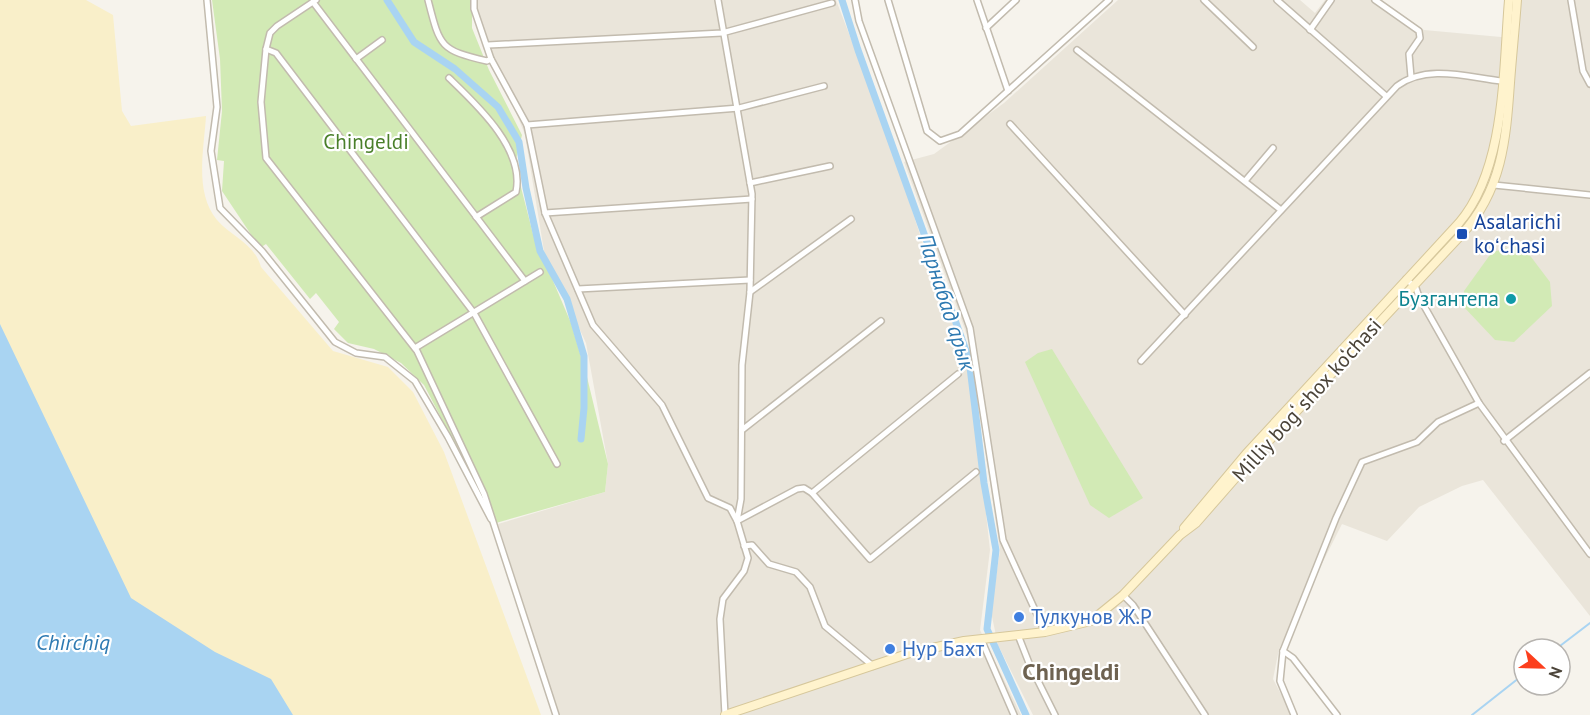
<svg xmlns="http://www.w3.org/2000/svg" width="1590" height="715" font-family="'PT Sans',sans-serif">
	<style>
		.residential { fill: #eae5da }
		.green { fill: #d2eab5 }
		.sand { fill: #f9efc9 }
		.water { fill: #a9d4f2 }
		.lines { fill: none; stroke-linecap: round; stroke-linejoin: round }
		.stream { stroke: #a9d4f2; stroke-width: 2 }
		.canal { stroke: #a9d4f2; stroke-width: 7 }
		.minor-casing { stroke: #c2bbae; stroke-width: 8 }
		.secondary-casing { stroke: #d6c79b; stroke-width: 10 }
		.minor { stroke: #fff; stroke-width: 5 }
		.secondary { stroke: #fff3cd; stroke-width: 8 }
		.transit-dot { fill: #1a4fb4; stroke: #fff; stroke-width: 2 }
		.culture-dot { fill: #0f9aa8; stroke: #fff; stroke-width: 2 }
		.shop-dot { fill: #3f7fe0; stroke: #fff; stroke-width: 2 }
		.labels { text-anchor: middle; stroke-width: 4.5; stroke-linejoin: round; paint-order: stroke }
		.park-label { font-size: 21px; fill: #4a7f2a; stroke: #fff }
		.transit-label { font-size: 21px; fill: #164399; stroke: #fff; text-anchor: start }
		.culture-label { font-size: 21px; fill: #0d838f; stroke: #fff; text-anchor: end }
		.street-label { font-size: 21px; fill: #4b4439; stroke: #fff }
		.shop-label { font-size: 21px; fill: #366cbe; stroke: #fff; text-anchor: start }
		.water-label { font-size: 22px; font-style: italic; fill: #2e7ab2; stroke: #fff }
		.quarter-label { font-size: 24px; font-weight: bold; fill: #6e6250; stroke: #fff }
	</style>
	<rect width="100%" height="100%" fill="#f6f3ec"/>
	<g class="residential">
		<polygon points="475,0 836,0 886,130 938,290 969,359 990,550 980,630 1021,715 559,715 498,524 605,492 608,464 586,343 544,251 525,135 475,9"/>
		<polygon points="1118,0 1300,0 1315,13 1325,0 1382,0 1424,30 1512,38 1517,0 1590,0 1590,616 1483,480 1462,486 1419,507 1387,541 1342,524 1279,649 1273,679 1292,715 1033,715 998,645 991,612 1000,550 969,341 904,162 934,154 1004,103"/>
	</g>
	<g class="green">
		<polygon points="212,0 472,0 472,28 489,70 522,135 515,164 533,234 571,323 587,377 608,464 605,492 496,523 424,385 401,363 374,349 348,343 334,329 339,322 316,293 310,299 266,244 260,248 222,191 224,161 217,160 222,111 220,59"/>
		<polygon points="1522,245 1550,282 1552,306 1514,342 1495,340 1463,306 1464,291 1492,252"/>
		<polygon points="1052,349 1143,498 1109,518 1090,505 1025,362 1038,353"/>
	</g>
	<path class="sand" d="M0,0H86L113,15L122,111L131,126L206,116C204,149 194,193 217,220C233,238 254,243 261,267L333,351L388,367L413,392L444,452L541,715H0Z"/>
	<polygon class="water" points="0,324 131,598 215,652 271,679 293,715 0,715"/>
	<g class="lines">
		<g class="stream">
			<polyline points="1556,649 1590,623"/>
			<polyline points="1472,715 1524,674"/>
		</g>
		<g class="canal">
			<polyline points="387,0 414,42 455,69 498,107 519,142 526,188 540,251 567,299 584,356 584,408 581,439"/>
			<polyline points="842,0 858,50 969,359 984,483 996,550 987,629 1026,715"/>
		</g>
		<g class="minor-casing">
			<g id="minor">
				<polyline points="207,0 217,107 211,151 220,208 262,251 335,342 356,353 385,357 415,381 448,437 491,519"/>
				<polyline points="316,0 277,26 270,33 266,49 261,102 266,158 417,351 484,494 556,715"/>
				<path d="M428,0C440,47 440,50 487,61L491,59"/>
				<polyline points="474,0 474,9 491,59 527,125 545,213 593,325 662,405 708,498 730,508 737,521 797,489 804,488 812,493 958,374"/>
				<polyline points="718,0 752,194 750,292 742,365 741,499 737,521 748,558 744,571 723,599 720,619 725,715"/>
				<polyline points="855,0 859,21 970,328 1003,540 1045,632"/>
				<polyline points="888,0 927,131 940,141 960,134 1109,0"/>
				<polyline points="977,0 1008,91"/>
				<polyline points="1204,0 1253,47"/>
				<polyline points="1277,0 1386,96"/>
				<polyline points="1375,0 1419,31 1420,38 1409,54 1411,77"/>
				<polyline points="1571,0 1583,71 1590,84"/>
				<polyline points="313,2 525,281"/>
				<polyline points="986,28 1016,0"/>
				<polyline points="1310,30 1331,0"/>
				<polyline points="488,45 722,33 832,3"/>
				<polyline points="266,49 276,53 474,313 557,464"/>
				<polyline points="1077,50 1281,210"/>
				<polyline points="356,59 382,40"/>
				<path d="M449,78C477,105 525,149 516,192L476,217"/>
				<polyline points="1010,124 1185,315"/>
				<polyline points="527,125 739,108 824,86"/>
				<polyline points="1245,181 1273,148"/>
				<polyline points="750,183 830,166"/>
				<polyline points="1494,185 1590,195"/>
				<polyline points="545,213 752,199"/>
				<polyline points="1406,279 1416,288 1419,297 1479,403 1590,554"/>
				<polyline points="578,289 750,280"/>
				<polyline points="750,292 851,219"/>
				<polyline points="415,348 540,272"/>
				<path d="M1141,361L1397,86C1427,64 1467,77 1501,81"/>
				<polyline points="742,430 881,321"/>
				<polyline points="1504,441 1590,373"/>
				<polyline points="812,493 870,559 976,472"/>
				<polyline points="744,546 752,545 769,564 796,572 810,587 825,626 873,666"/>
				<polyline points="1123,595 1133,605 1205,715"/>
				<polyline points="1018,635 1029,663 1055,715"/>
				<polyline points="981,639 1014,715"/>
				<polyline points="1283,651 1293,658 1337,715"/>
				<polyline points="1294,715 1280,681 1283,651 1336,518 1362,462 1417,442 1438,422 1479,403"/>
			</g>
		</g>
		<g class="secondary-casing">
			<g id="secondary">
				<path d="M1184,528L1246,454L1459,223C1506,168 1503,70 1509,0"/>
				<path d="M725,715L910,653L964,641L1045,632L1091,621L1123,595L1180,535L1196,523L1252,459L1462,234C1502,190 1506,140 1510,83C1512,55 1515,28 1517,0"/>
			</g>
		</g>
		<use href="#minor" class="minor"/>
		<use href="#secondary" class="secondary"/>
	</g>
	<rect class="transit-dot" x="1456" y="228" width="12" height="12" rx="3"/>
	<circle class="culture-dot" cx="1511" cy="299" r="6"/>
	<g class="shop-dot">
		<circle cx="1019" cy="617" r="6"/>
		<circle cx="890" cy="649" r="6"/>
	</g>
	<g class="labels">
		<g class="park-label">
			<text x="366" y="149">Chingeldi</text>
		</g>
		<g class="transit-label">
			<text x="1474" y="229">Asalarichi<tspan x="1474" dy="24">koʻchasi</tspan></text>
		</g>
		<g class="culture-label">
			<text x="1499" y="306">Бузгантепа</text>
		</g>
		<g class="street-label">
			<text transform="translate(1307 400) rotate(-48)" y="7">Milliy bog‘ shox ko‘chasi</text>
		</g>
		<g class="shop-label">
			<text x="1031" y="624">Тулкунов Ж.Р</text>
			<text x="902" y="656">Нур Бахт</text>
		</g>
		<g class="water-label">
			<text transform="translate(947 302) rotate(72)" y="8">Парнабад арык</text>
			<text x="73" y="650">Chirchiq</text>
		</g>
		<g class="quarter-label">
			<text x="1071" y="680">Chingeldi</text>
		</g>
	</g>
	<g transform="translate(1542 667) rotate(112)"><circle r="28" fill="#ffffff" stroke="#b7b4b0" stroke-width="1.5"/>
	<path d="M0-4.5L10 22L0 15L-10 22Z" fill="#fc3f1d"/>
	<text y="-9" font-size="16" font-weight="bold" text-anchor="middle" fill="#4b4439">N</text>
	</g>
</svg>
